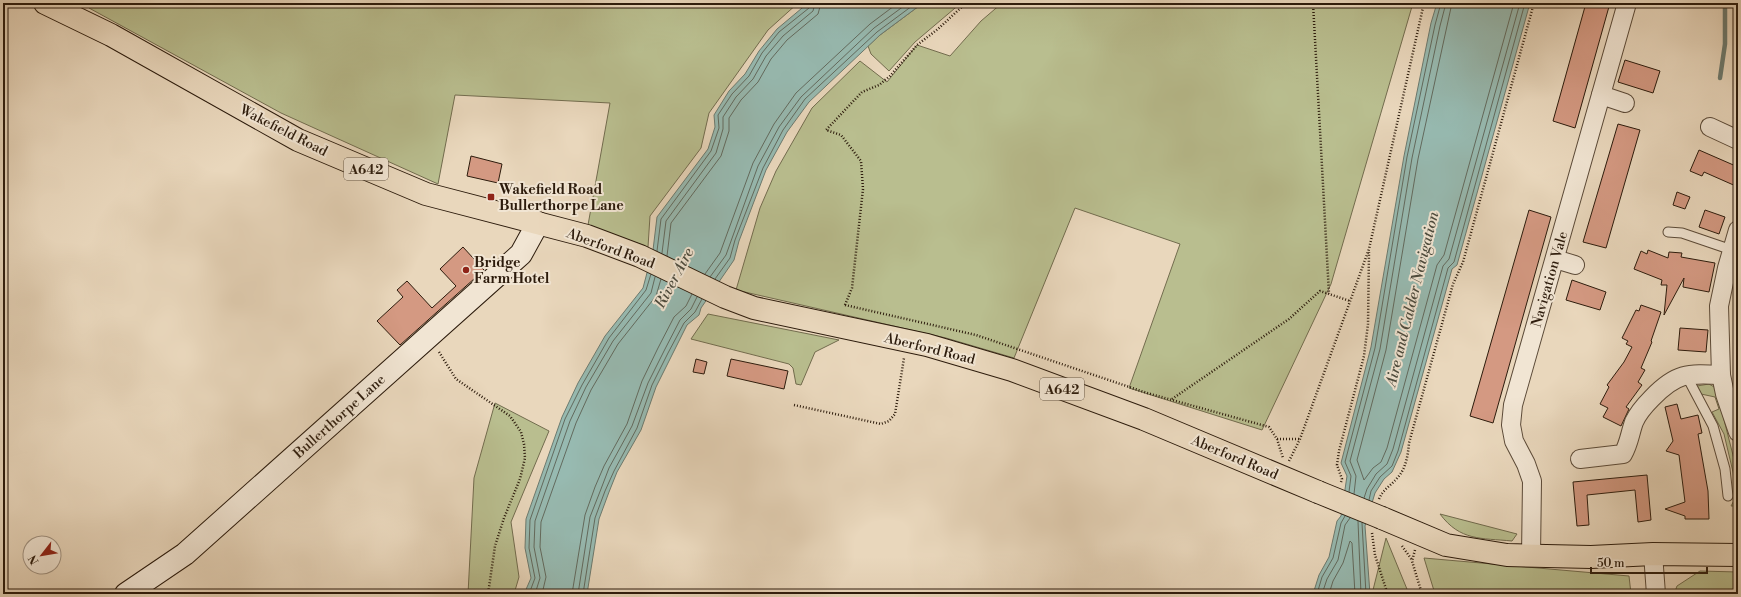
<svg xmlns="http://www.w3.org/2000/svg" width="1741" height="597" font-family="'Libre Bodoni',serif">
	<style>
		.green { fill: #b9be8f; stroke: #726c4e }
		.water { fill: #97bab1; stroke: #6c7a6f }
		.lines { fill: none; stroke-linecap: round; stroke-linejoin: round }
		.shore { stroke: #626a5e; stroke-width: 1 }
		.stream { stroke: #6c7a6f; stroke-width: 4.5 }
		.building { fill: #d49982; stroke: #2c1b0c }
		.lane-casing { stroke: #5b4a38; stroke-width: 11 }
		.street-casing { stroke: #5b4a38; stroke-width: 20 }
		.secondary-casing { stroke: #2c1b0c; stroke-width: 24 }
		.primary-casing { stroke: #2c1b0c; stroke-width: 24 }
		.path { stroke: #2c1b0c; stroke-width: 2.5; stroke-dasharray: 1 2; stroke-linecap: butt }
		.lane { stroke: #f1e5d3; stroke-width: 9 }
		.street { stroke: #f1e5d3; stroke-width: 18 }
		.secondary { stroke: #f1e5d3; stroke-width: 22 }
		.primary { stroke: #e9d7bc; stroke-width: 22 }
		.primary-bridge-casing { stroke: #2c1b0c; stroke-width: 24; stroke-linecap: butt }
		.primary-bridge { stroke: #e9d7bc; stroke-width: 22 }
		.poi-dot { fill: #8f2418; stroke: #f1e5d3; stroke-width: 1.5 }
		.labels { text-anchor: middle; stroke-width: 4; stroke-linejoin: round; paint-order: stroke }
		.shield { fill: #f1e5d3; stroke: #675848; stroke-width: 1 }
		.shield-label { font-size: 13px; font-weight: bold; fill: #2c1b0c }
		.street-label { font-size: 14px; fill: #2c1b0c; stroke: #f1e5d3 }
		.poi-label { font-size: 14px; font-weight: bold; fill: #2c1b0c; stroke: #f1e5d3; text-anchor: start }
		.water-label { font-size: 15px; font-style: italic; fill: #4c4b3e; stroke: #f1e5d3 }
	</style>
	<rect width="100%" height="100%" fill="#e9d7bc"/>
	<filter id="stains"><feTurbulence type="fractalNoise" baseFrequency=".005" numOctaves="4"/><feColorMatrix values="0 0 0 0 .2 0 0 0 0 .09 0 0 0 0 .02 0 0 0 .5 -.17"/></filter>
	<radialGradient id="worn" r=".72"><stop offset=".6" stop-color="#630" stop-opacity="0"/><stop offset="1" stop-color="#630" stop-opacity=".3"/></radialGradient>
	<g class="green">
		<polygon points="85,3 798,3 768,30 709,113 701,148 650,216 648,247 588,225 610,103 455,95 438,184 281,113 89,8"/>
		<polygon points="923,3 961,3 915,42 889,71 871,54 868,46 880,35"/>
		<polygon points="1002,3 1413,3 1331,284 1262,430 1129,388 1180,244 1075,208 1014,358 946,338 736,290 760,208 776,171 812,108 860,61 887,82 917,45 950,56 981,21"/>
		<polygon points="708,314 839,340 815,352 801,385 796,384 793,368 789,364 691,339"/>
		<polygon points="1709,384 1716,388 1738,475 1738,506 1731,506 1736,497 1733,472 1724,434 1712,412 1719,409 1715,397 1701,394 1697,386"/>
		<polygon points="495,403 549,431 511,522 519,577 514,594 468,594 474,478"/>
		<path d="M1440,514L1517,534L1512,541C1481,538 1460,541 1440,514Z"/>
		<polygon points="1386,538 1409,594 1372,594"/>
		<polygon points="1424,558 1629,576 1631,594 1435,594"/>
		<polygon points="1700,571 1738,572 1738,594 1674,594 1677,586"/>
	</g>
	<g class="water">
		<polygon points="808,3 923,3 880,35 809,102 787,132 766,170 739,241 734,260 701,308 699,315 687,325 656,387 641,430 617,472 609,492 599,519 587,594 524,594 531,578 525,548 526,519 562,417 578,383 605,336 643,288 653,250 657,217 708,149 715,127 714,115 729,91 745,74 759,51 777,29"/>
		<polygon points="1437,3 1530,3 1457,265 1452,269 1401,452 1392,472 1384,479 1375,493 1365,526 1370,594 1313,594 1319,575 1329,557 1337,521 1341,516 1347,476 1341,463 1371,347 1404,156 1431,23"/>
	</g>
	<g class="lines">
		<g class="shore">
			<polyline points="1452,3 1418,159 1386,350 1357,460 1364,480 1373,468 1381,462 1387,448 1437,265 1444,255 1514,3"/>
			<polyline points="657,251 661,219 711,151 719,128 718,115 732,94 749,76 762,53 779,32 809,8 810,3"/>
			<polyline points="662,253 666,221 716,153 723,129 723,117 736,97 753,79 766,56 783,36 813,11 815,3"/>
			<polyline points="667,256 671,223 721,156 729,131 729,118 741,100 758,82 771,59 787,40 818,14 821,3"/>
			<polyline points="705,274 720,253 753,163 774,124 796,93 870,24 898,3"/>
			<polyline points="710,277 726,255 758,166 779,127 801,97 874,28 908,3"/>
			<polyline points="715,279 730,258 735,240 763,168 783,130 805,99 877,32 916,3"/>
			<polyline points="1349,492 1351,476 1345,462 1375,348 1407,157 1435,25 1441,3"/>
			<polyline points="1354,494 1356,476 1350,461 1380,349 1412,158 1440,26 1446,3"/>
			<polyline points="1364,498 1367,489 1376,474 1387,464 1393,449 1443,266 1449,259 1520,3"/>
			<polyline points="1369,500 1371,491 1380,477 1392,466 1398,451 1448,268 1454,262 1525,3"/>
			<polyline points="1358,521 1361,594"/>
			<polyline points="1362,523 1366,594"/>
			<polyline points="529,594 535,578 529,548 530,520 565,419 582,385 609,338 646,290 651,274"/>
			<polyline points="535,594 540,578 534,547 535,521 570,421 586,387 613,341 651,293 655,277"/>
			<polyline points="542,594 546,577 540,547 541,522 576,423 591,390 618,344 656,296 661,279"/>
			<polyline points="572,594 585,515 595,487 604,466 627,424 642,381 658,348 674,317 686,306 692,294"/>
			<polyline points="578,594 590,517 601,489 609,468 632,426 648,383 664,351 680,320 691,309 697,297"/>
			<polyline points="583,594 595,518 605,491 614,471 637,428 652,385 668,353 684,323 695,312 702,299"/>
			<polyline points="1317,594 1322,577 1333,558 1341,523 1345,516"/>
			<polyline points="1322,594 1327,579 1338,560 1345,525 1350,518"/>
			<polyline points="1329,594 1333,581 1343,563 1350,541 1352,543 1355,594"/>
		</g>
		<polyline class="stream" points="1720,78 1725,44 1725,3"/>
	</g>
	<g class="building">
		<polygon points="1586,3 1610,3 1575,128 1553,121"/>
		<polygon points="1625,60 1660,71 1653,93 1618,82"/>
		<polygon points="1618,124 1640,130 1606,248 1583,242"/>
		<polygon points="1699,150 1738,167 1738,187 1704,172 1702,176 1690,171"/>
		<polygon points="471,156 502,164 498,183 467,176"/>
		<polygon points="1677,192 1690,197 1685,209 1673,205"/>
		<polygon points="1529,210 1551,217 1493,423 1470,416"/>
		<polygon points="1705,210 1725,217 1719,234 1699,227"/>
		<polygon points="463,247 484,270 400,345 377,321 403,297 397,290 407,281 432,308 456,286 440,269"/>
		<polygon points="1648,250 1668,258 1669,252 1682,253 1681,257 1715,263 1709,292 1683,287 1684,278 1664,315 1667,285 1661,285 1662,280 1634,269 1641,251 1647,254"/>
		<polygon points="1572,280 1606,292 1600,310 1566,300"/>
		<polygon points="1641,305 1661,312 1651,341 1652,342 1641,368 1645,370 1638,382 1642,385 1626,407 1629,409 1621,426 1603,417 1608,408 1600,404 1609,387 1607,385 1624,362 1632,347 1626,344 1628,341 1622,338 1636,310 1639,311"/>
		<polygon points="1680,328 1708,330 1706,352 1678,350"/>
		<polygon points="696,359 707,362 704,374 693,372"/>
		<polygon points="731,359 788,371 784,389 727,376"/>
		<polygon points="1677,404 1681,419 1698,415 1702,433 1698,434 1708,491 1709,519 1685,519 1685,516 1665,509 1685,502 1679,455 1666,451 1673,441 1665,407"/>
		<polygon points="1647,475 1651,520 1638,522 1635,490 1587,495 1589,525 1577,526 1573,482"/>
	</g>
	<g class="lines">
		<g class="lane-casing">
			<g id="lane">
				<polyline points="1668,232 1682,233 1732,250"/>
				<polyline points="1686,375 1713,426 1725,469 1728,496"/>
			</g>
		</g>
		<g class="street-casing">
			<g id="street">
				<polyline points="1601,95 1625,103"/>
				<polyline points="1710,127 1738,140"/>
				<polyline points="1738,230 1727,268 1719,306 1721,375 1725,394 1738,432"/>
				<polyline points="1555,259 1575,265"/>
				<path d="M1580,459L1623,454C1629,444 1630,433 1634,422C1638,413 1645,405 1652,398C1676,373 1687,373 1721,375"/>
				<polyline points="1653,554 1656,594"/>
				<polyline points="1531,556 1532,481 1526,464 1514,441 1511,425 1513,405 1627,3"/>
			</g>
		</g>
		<g class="secondary-casing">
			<polyline id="secondary" points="126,594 185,554 521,254 538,223"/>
		</g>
		<g class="primary-casing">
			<g id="primary">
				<polyline points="45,3 111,35 298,140 426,194 587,236 640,256 725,297 754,308 927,345 1012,370 1144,419 1318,492"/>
				<polyline points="1382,518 1446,545 1507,555 1591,557 1653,554 1738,555"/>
			</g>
		</g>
		<g class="path">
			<polyline points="1313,3 1329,294"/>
			<polyline points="845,305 976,335 1147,393 1269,427 1277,439 1283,458"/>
			<polyline points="845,305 852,288 863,189 861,161 841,135 826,130 862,92 879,85 890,76 917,45 938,29 966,3"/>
			<polyline points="439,352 456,379 510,416 521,432 524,444 525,458 520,479 504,518 495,546 488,594"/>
			<polyline points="1172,399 1289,319 1320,291 1350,301"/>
			<polyline points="794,405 881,424 889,421 895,414 904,358"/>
			<polyline points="1277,439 1300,439"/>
			<polyline points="1289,461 1300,439 1369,249 1424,3"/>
			<polyline points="1341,482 1342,479 1337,465 1339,451 1364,356 1368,324 1369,252"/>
			<path d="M1379,499C1383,489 1392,485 1398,477C1406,468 1408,455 1409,443L1453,284L1463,262L1534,3"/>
			<polyline points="1372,533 1375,555 1386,589 1385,594"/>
			<polyline points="1402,546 1412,560"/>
			<polyline points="1415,550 1412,561 1422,594"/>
		</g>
		<use href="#lane" class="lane"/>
		<use href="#street" class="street"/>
		<use href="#secondary" class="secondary"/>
		<use href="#primary" class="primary"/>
		<g class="primary-bridge-casing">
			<polyline id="primary-bridge" points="1318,492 1382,518"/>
		</g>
		<use href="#primary-bridge" class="primary-bridge"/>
	</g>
	<g class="poi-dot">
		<rect x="487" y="193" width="8" height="8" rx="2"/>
		<circle cx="466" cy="270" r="4"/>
	</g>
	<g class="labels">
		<g class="shield">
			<rect x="344" y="158" width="44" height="22" rx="3"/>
			<rect x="1040" y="378" width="44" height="22" rx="3"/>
		</g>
		<g class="shield-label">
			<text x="366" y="174">A642</text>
			<text x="1062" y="394">A642</text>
		</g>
		<g class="street-label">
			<text transform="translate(284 130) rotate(27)" y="5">Wakefield Road</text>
			<text transform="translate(611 248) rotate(20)" y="5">Aberford Road</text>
			<text transform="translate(1549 279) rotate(-74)" y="5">Navigation Vale</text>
			<text transform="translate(930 348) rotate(14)" y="5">Aberford Road</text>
			<text transform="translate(339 416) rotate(-42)" y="5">Bullerthorpe Lane</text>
			<text transform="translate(1235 457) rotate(23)" y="5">Aberford Road</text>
		</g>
		<g class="poi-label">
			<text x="499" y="194">Wakefield Road<tspan x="499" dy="16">Bullerthorpe Lane</tspan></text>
			<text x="474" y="267">Bridge<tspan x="474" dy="16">Farm Hotel</tspan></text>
		</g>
		<g class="water-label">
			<text transform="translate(674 278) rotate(-62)" y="5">River Aire</text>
			<text transform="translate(1412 299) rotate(-76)" y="5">Aire and Calder Navigation</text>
		</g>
	</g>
	<rect width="1741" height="597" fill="none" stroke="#e9d7bc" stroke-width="16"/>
	<rect x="4" y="4" width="1733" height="589" fill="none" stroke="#2c1b0c" stroke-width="2"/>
	<rect x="8" y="8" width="1725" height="581" fill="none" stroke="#2c1b0c"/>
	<g transform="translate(42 555) rotate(239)"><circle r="19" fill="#f1e5d3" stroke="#a29483"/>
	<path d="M0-3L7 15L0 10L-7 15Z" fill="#8f2418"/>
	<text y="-6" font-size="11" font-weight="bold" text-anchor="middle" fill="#2c1b0c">N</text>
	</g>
	<path d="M1591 567v6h116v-6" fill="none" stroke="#2c1b0c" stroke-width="2"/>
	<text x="1597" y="567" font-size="12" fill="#2c1b0c" stroke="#f1e5d3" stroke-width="3" paint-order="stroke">50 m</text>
	<rect width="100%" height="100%" filter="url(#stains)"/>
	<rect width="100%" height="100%" fill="url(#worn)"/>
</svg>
